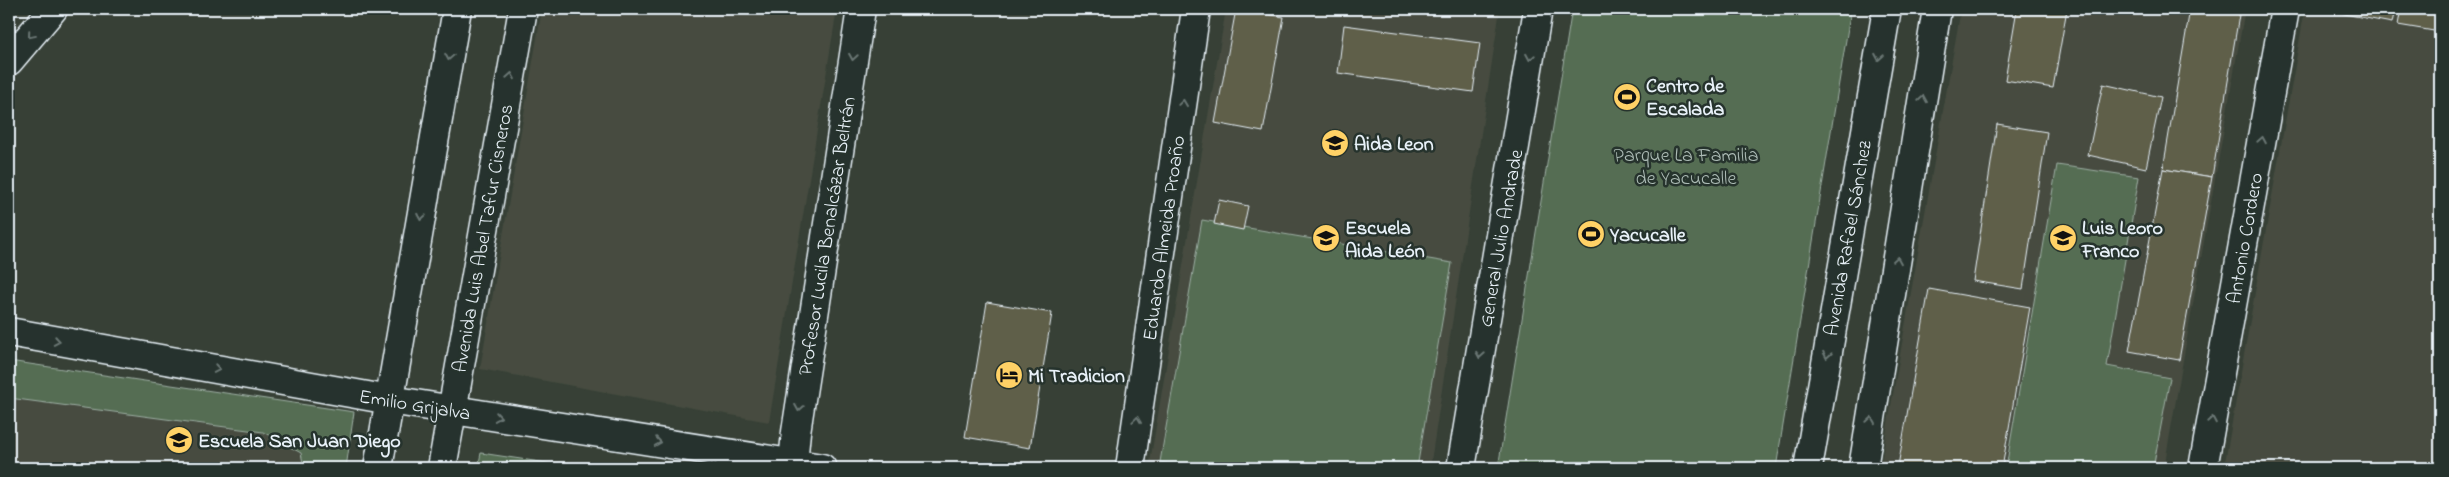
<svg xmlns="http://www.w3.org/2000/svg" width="2449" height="477" font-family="'Indie Flower',sans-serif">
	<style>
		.built { fill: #464c40 }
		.green { fill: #556d52; stroke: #9eafa5 }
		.building { fill: #5f5e4a; stroke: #e8f1f8 }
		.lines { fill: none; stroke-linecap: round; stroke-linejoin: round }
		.street-casing { stroke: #e8f1f8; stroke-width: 31 }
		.secondary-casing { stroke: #e8f1f8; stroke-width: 31 }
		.street { stroke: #26332d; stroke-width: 28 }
		.secondary { stroke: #26332d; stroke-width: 28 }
		.oneway { stroke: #6a7674 }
		.labels { text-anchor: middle; stroke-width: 5; stroke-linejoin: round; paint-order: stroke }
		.poi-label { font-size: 20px; font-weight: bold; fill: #e8f1f8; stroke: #26332d; text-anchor: start }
		.park-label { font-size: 20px; fill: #adbcb6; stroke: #26332d }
		.street-label { font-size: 20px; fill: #e8f1f8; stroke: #26332d }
	</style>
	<rect width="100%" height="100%" fill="#374036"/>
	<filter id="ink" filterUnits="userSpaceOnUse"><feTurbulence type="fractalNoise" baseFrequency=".02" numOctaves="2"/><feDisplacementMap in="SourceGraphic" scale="10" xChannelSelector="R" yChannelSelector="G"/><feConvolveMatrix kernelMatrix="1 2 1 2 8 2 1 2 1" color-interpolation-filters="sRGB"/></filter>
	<g filter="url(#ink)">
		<g class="built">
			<polygon points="542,9 837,9 769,422 480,369"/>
			<polygon points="1226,9 1500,9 1430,468 1149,468"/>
			<polygon points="1961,9 2245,9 2164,468 1880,468"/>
			<polygon points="2305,9 2440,9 2440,468 2224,468"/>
			<polygon points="9,361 354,412 346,468 9,468"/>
		</g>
		<g class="green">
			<polygon points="1572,9 1851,9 1776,468 1498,468"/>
			<polygon points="2057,165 2139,177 2107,366 2170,378 2153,468 2006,468"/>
			<polygon points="1202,220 1452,263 1417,468 1195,468 1160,462"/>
			<polygon points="9,361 354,412 346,468 304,468 301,453 263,432 9,398"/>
			<polygon points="481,453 580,468 478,468"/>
		</g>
		<g class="building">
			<polygon points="1236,9 1284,17 1263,132 1215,123"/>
			<polygon points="2017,9 2067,9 2053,88 2005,80"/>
			<polygon points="2190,9 2240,9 2212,177 2163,169"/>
			<polygon points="2318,9 2395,9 2392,23"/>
			<polygon points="2401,9 2440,9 2440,32 2398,25"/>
			<polygon points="1344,25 1480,43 1473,92 1338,73"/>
			<polygon points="2103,84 2161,97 2146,168 2088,155"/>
			<polygon points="1997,124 2047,132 2023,289 1973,281"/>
			<polygon points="2163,169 2212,177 2179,360 2129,351"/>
			<polygon points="1219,200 1248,206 1243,230 1214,224"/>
			<polygon points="1929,289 2030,307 2002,468 1909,468 1898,466"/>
			<polygon points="987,302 1052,313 1030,448 965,437"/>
		</g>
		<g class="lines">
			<g class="street-casing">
				<g id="street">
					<polyline points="9,61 53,9"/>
					<polyline points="9,332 390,400 822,468"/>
					<polyline points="793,463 796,432 861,9"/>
					<polyline points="1130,468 1196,9"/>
					<polyline points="1461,468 1538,9"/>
					<polyline points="2203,468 2285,9"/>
				</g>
			</g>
			<g class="secondary-casing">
				<g id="secondary">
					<polyline points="378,468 457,9"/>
					<polyline points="442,468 523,9"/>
					<polyline points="1808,468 1887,9"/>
					<polyline points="1863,468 1937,9"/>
				</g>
			</g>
			<use href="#street" class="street"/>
			<use href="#secondary" class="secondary"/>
		</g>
		<defs><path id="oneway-chevron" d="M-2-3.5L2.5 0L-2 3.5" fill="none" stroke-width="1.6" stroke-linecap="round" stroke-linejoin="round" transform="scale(1.25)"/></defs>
		<g class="oneway">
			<use href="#oneway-chevron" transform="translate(31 35) rotate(130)"/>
			<use href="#oneway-chevron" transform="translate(449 57) rotate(100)"/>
			<use href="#oneway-chevron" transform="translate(853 57) rotate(99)"/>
			<use href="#oneway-chevron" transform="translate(1530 57) rotate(100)"/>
			<use href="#oneway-chevron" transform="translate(1879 57) rotate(100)"/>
			<use href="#oneway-chevron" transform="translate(511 76) rotate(-80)"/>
			<use href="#oneway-chevron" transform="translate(1923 99) rotate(-81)"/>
			<use href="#oneway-chevron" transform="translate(1183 103) rotate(-82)"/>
			<use href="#oneway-chevron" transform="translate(2262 140) rotate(-80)"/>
			<use href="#oneway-chevron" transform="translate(421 217) rotate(100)"/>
			<use href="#oneway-chevron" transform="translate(1897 260) rotate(-81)"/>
			<use href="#oneway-chevron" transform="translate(57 341) rotate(10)"/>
			<use href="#oneway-chevron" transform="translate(1480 355) rotate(100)"/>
			<use href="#oneway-chevron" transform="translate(1827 355) rotate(100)"/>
			<use href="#oneway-chevron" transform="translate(217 369) rotate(10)"/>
			<use href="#oneway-chevron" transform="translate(799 408) rotate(99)"/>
			<use href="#oneway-chevron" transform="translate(498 417) rotate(9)"/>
			<use href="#oneway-chevron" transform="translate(1137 420) rotate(-82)"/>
			<use href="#oneway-chevron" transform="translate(1871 420) rotate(-81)"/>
			<use href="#oneway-chevron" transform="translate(2212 420) rotate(-80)"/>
			<use href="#oneway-chevron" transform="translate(658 442) rotate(9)"/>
		</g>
	</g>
	<defs>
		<g id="stadium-disc" transform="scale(1.4375)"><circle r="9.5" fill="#ffd166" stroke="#26332d"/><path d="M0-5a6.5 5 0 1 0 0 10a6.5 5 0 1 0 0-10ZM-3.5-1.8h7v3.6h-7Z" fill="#111"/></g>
		<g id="school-disc" transform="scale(1.4375)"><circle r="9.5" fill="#ffd166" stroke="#26332d"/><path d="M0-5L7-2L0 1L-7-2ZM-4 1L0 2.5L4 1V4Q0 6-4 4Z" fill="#111"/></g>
		<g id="hotel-disc" transform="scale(1.4375)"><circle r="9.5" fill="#ffd166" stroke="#26332d"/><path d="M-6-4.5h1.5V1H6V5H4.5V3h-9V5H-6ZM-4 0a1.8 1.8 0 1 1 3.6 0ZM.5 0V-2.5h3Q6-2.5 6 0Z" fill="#111"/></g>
	</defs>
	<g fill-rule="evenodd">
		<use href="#stadium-disc" x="1627" y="97"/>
		<use href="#school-disc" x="1335" y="143"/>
		<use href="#stadium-disc" x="1591" y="234"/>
		<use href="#school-disc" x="1326" y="238"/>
		<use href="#school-disc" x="2063" y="238"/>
		<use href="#hotel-disc" x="1009" y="375"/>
		<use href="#school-disc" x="179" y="440"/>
	</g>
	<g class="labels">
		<g class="poi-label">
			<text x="1646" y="92">Centro de<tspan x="1646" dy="23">Escalada</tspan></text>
			<text x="1354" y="150">Aida Leon</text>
			<text x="1345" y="234">Escuela<tspan x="1345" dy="23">Aida León</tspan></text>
			<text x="2082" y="234">Luis Leoro<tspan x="2082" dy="23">Franco</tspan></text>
			<text x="1610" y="241">Yacucalle</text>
			<text x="1028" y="382">Mi Tradicion</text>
			<text x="198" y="447">Escuela San Juan Diego</text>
		</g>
		<g class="park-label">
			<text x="1686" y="161">Parque La Familia<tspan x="1686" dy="23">de Yacucalle</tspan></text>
		</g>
		<g class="street-label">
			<text transform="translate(826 236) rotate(-81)" y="7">Profesor Lucila Benalcázar Beltrán</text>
			<text transform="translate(482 238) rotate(-80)" y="7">Avenida Luis Abel Tafur Cisneros</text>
			<text transform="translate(1163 238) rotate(-82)" y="7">Eduardo Almeida Proaño</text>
			<text transform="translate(1500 238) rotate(-80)" y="7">General Julio Andrade</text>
			<text transform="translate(1847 238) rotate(-80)" y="7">Avenida Rafael Sánchez</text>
			<text transform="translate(2244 238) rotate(-80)" y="7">Antonio Cordero</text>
			<text transform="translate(415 404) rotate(9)" y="7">Emilio Grijalva</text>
		</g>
	</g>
	<rect width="2449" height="477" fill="none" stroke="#26332d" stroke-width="30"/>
	<rect x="15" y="15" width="2419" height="447" fill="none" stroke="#e8f1f8" stroke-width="2" filter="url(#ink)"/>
</svg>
